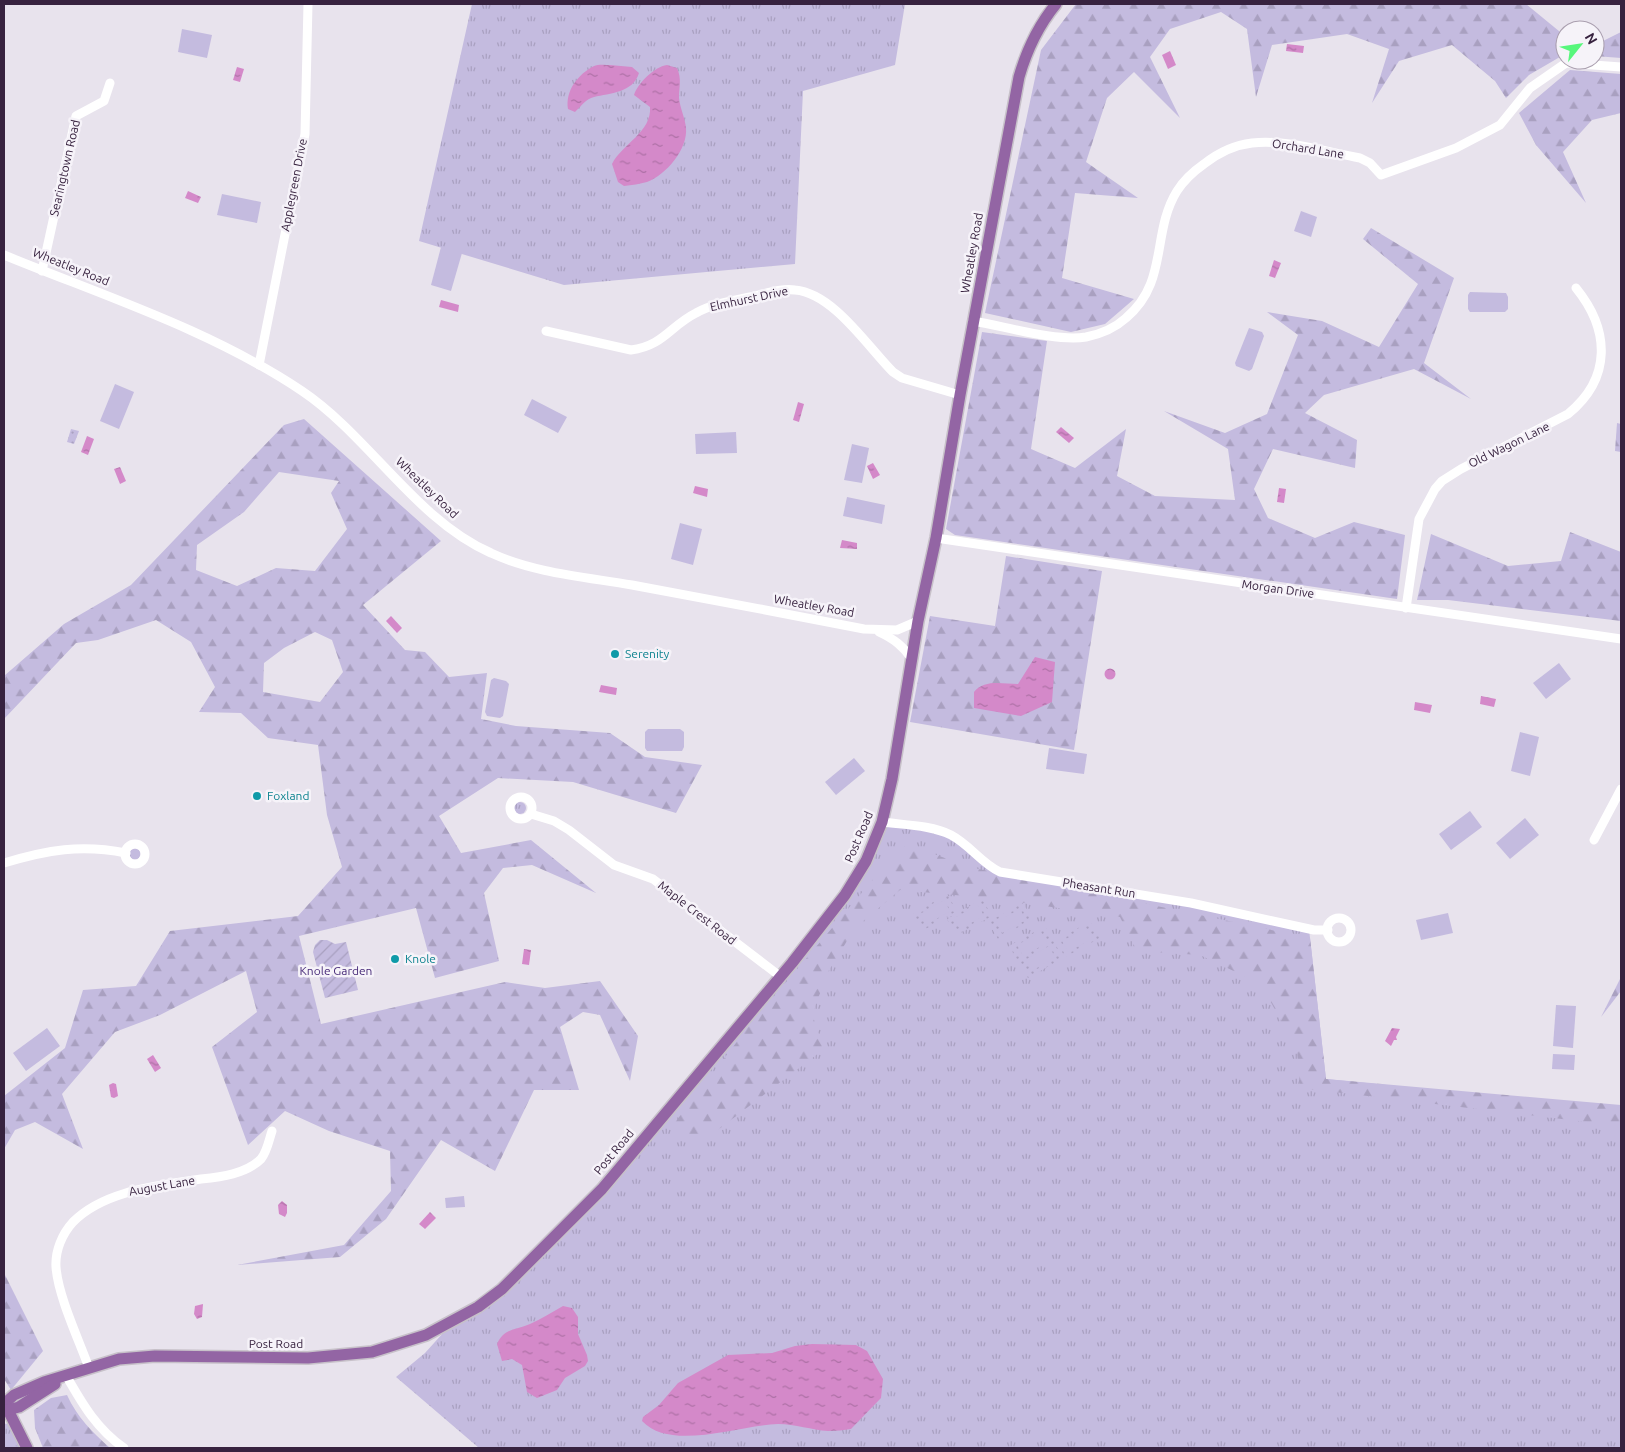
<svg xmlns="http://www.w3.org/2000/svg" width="1625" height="1452" font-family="Ubuntu,sans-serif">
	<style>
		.grass { fill: url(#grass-tufts) }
		.forest { fill: url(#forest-firs); fill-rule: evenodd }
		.park { fill: url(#park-dots) }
		.garden { fill: url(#garden-furrows) }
		.pitch { fill: #c4bbdf }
		.water { fill: url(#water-ripples) }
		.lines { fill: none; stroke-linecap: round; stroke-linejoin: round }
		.major-casing { stroke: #c7c1c9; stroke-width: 14 }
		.minor { stroke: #fff; stroke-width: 9 }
		.major { stroke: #9365a4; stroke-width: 11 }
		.culture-dot { fill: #0f9aa8; stroke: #f6f3f9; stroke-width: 2 }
		.labels { text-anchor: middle; stroke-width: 5; stroke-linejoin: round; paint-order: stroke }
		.street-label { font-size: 12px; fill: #37223f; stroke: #f6f3f9 }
		.culture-label { font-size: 12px; fill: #0d838f; stroke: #f6f3f9; text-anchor: start }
		.park-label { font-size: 12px; fill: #472a78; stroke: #f6f3f9 }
	</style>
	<defs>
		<pattern id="grass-tufts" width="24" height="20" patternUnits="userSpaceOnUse" patternTransform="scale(1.25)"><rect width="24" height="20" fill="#c4bbdf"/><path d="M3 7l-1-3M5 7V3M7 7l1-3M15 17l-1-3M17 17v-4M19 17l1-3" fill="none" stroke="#a9a0c0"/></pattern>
		<pattern id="forest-firs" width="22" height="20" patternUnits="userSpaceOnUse" patternTransform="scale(1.25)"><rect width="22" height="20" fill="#c4bbdf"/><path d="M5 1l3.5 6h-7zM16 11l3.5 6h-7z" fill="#a9a0c0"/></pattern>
		<pattern id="park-dots" width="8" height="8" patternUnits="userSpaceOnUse" patternTransform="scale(1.25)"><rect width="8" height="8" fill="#c4bbdf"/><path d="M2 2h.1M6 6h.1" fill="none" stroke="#a9a0c0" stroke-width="1.8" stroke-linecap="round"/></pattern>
		<pattern id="garden-furrows" width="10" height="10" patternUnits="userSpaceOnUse" patternTransform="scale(1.25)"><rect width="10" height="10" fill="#c4bbdf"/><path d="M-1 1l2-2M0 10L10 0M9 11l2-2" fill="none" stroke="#a9a0c0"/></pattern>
		<pattern id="water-ripples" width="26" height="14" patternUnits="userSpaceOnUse" patternTransform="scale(1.25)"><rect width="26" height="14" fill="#d489c9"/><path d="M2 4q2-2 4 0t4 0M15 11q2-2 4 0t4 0" fill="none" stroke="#ad70a5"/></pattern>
	</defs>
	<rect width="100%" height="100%" fill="#e8e3ed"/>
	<g class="grass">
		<polygon points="472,4 905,4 895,65 803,91 795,264 564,285 419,241"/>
		<circle cx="520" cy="808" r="6"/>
		<polygon points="882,822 950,835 989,867 1309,929 1326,1079 1621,1108 1621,1448 479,1448 396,1377 425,1353 452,1323 478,1307 578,1214 845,895"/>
		<circle cx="135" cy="854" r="5.5"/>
		<polygon points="10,1421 23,1448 4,1448 4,1423 6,1424"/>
	</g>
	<g class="forest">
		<polygon points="1076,4 1526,4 1565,36 1565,54 1529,75 1506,98 1495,81 1452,45 1399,61 1372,103 1389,49 1347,34 1272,45 1256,97 1247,29 1221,12 1170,29 1150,57 1180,118 1134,72 1107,98 1086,162 1138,198 1075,193 1062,278 1134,299 1105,324 1071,332 985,313 1041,50"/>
		<polygon points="1621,32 1621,58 1595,56 1595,40 1603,41"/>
		<polygon points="1570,70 1621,74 1621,113 1592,120 1563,152 1586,203 1536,145 1519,113"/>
		<polygon points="1371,228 1454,278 1424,363 1471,399 1414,369 1324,395 1305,413 1357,440 1355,468 1273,449 1254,489 1268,518 1315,538 1354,522 1405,535 1397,599 955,535 946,529 982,332 1047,341 1031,449 1075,468 1126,429 1117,476 1155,496 1235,500 1228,449 1164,411 1225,433 1267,414 1298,335 1267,312 1322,321 1379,347 1418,284 1363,239"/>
		<path d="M304,419L441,541L363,605L405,650L425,652L449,677L487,673L481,719L516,726L610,733L645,757L702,765L676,813L573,782L498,778L439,816L461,853L531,840L596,893L532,865L503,868L484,893L499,961L435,978L416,908L299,936L321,1024L505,982L545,988L600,981L638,1036L630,1081L600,1015L583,1012L560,1027L579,1090H534L495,1171L441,1140L386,1219L340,1257L237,1265L344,1245L391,1191L390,1151L329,1131L285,1111L248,1145L212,1047L257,1012L246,971L160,1015L115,1032L62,1094L83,1149L35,1122L15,1130L4,1149V1096L65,1048L83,990L136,986L170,931L298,916L342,867L327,815L318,745L268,738L241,713L199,712L215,687L191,642L156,620L98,640L76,643L4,719V676L64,624L131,585L284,425ZM279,472L339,481L331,493L347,529L315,571L276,568L237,586L196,570L197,545L244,512ZM315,632L332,640L343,672L320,702L263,692L264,663L284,648Z"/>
		<polygon points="1617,423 1621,424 1621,452 1615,451"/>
		<polygon points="1570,532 1621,552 1621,621 1448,600 1417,600 1431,534 1508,566 1561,561"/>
		<polygon points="1006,556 1102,571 1074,750 910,722 930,616 995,626"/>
		<polygon points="907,844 969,867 1310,938 1326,1079 1621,1105 1621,1126 1300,1088 1297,1050 1261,984 1200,955 1137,951 1120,917 998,899 900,890 855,928 829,970 812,1014 824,1049 710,1136 674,1136 673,1125 749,1026 887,863"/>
		<polygon points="1621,977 1621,991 1601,1017"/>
		<polygon points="4,1273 43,1351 11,1390 4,1379"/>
		<path d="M67,1395C77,1417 92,1432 110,1448H43L35,1428L34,1410L51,1398Z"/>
		<polygon points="4,1433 19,1448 4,1448"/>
	</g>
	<g class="park">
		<polygon points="71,429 79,431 74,444 67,442"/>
		<polygon points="947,894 957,911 922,931 913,914"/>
		<polygon points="982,899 992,916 957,935 947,919"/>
		<polygon points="1023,903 1032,919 998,939 988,922"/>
		<polygon points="1090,921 1100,938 1065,957 1056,941"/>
		<polygon points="1045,926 1063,958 1028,978 1009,946"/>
	</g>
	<polygon class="garden" points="320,940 327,940 335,944 346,942 358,990 325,998 313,952 315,945"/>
	<g class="pitch">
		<polygon points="182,29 212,35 207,58 178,52"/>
		<polygon points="222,194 261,202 257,223 217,215"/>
		<polygon points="1301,211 1317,217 1311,237 1294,231"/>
		<polygon points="441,247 462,253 451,291 431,285"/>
		<polygon points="1470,292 1506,293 1508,297 1508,309 1505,312 1470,312 1468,309 1468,295"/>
		<polygon points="1249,328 1262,332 1264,336 1252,369 1249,371 1236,366 1235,363"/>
		<polygon points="115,384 134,392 119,429 100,421"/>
		<polygon points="532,399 567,417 558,433 524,415"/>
		<polygon points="736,432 737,453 696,454 695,434"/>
		<polygon points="852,444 869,448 862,483 844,480"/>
		<polygon points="847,497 885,505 882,524 843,516"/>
		<polygon points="680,523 702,529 693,565 671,559"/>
		<polygon points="1559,663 1571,679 1546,699 1533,683"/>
		<polygon points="494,678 506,681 509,684 503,716 500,718 487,716 485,712 491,680"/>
		<polygon points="648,729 680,729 684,732 684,747 682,751 647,751 645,748 645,732"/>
		<polygon points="1520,732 1539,737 1530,776 1511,771"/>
		<polygon points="1049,748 1087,754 1084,774 1046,769"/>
		<polygon points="854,758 865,771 836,795 825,782"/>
		<polygon points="1470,811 1482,827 1451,850 1439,834"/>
		<polygon points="1525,818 1539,835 1510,859 1496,843"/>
		<polygon points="944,900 950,911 926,925 920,914"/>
		<polygon points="978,905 984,916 960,929 954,918"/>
		<polygon points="1020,909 1026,920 1002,933 996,922"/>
		<polygon points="1448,913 1453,933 1421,940 1416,920"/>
		<polygon points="1086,928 1092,939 1068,952 1062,941"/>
		<polygon points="1041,932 1047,943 1023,956 1017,945"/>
		<polygon points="1049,946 1055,957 1032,971 1025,960"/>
		<polygon points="1556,1005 1576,1006 1573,1048 1553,1046"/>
		<polygon points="47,1028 60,1046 26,1071 13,1053"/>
		<polygon points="1553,1054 1575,1055 1574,1070 1552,1069"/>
		<polygon points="464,1196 465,1207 446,1208 445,1198"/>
	</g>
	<g class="water">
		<polygon points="1287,44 1304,46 1303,53 1286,51"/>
		<polygon points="1170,51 1176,65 1168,69 1162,55"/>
		<path d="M610,65L632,67L639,73C633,93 610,93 594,97C586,99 581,106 575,112L568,109C565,91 578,74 594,66C598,64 606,65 610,65Z"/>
		<path d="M667,65L677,68C682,79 679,87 679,98C680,108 685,118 686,128C688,149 666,175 647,182C640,184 632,185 624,186L618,182L612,164C622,144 652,132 650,107L634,95C638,83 654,67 667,65Z"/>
		<polygon points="237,67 244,69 240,82 233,80"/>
		<polygon points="188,191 201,197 198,203 185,198"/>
		<polygon points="1274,260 1281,263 1275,278 1269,276"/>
		<polygon points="441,300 459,305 458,312 439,307"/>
		<polygon points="798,402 804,404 799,422 793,420"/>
		<polygon points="1061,427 1074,438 1069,443 1056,432"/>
		<polygon points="87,436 94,439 88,455 81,452"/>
		<polygon points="873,463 880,475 873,479 867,466"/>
		<polygon points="120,467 126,481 120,484 114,469"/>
		<polygon points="695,486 708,489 707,497 693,493"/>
		<polygon points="1279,488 1286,489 1284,503 1277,502"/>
		<polygon points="842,540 857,543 857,549 840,548"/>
		<polygon points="391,616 402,628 397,633 386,621"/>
		<path d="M1035,657L1055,662L1052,702L1021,716L974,708V692C984,679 1003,684 1018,684Z"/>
		<circle cx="1110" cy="674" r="5.5"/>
		<polygon points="601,685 617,688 616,695 599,692"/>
		<polygon points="1481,696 1496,699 1494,707 1480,704"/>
		<polygon points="1415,702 1432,705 1430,713 1414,710"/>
		<polygon points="524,949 531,950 529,965 522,964"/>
		<polygon points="1392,1028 1400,1029 1396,1037 1397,1040 1394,1040 1391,1046 1385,1041"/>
		<polygon points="153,1055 161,1068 155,1072 147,1059"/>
		<polygon points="113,1083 116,1084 118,1096 114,1098 111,1097 109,1085"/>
		<polygon points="282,1201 287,1205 287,1213 285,1217 279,1214 278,1205"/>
		<polygon points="430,1212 436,1218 425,1229 419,1224"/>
		<polygon points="203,1304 202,1317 197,1319 194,1314 195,1306"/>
		<path d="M563,1306L572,1308L578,1317V1334L587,1355L588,1361L585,1366L565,1378L557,1390L537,1398L527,1392L522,1365L512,1359L502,1361L497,1344C504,1328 516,1330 530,1324C541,1319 552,1312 563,1306Z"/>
		<path d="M812,1344L856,1345L867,1351L883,1379L881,1398L851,1429C844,1430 836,1431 828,1431C812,1430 795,1424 778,1424C739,1425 671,1452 642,1421L643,1417L659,1405L678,1383L728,1355L772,1353L795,1346Z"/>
	</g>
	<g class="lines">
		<g class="major-casing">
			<g id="major">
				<path d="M4,1404L14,1395L44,1382L119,1359L155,1356L308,1358L372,1352L426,1335L478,1307L502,1289L602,1189L792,963L845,895L866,861L882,822L892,779L918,621L936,538L960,395L1019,77C1027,49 1038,26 1056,4"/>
				<polyline points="5,1404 27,1448"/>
				<polyline points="4,1411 19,1407 55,1384"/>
			</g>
		</g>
		<g class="minor">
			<path d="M4,255C104,296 211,330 302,391C369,436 417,521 491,553C534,573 586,577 632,585C709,599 787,614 864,629L897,630L918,621"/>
			<polyline points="42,271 76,116 104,101 110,83"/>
			<path d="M973,321C1004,326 1056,342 1086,337C1101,334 1115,328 1126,318C1169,282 1151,233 1177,191C1184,180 1194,171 1204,164C1218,153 1234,145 1252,143C1287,139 1326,152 1360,158L1370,163L1381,175L1456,148L1500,125L1530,88L1566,63L1621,67"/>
			<path d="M546,331L631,350C663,346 670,326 696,313C712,304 732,301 750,297C765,294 780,288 795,290C833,293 868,347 893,372L902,378L960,395"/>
			<polyline points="259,365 305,134 308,4"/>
			<polyline points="936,538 1621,639"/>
			<path d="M1406,608L1419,519L1435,489L1442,481L1461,469L1568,414C1612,378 1610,330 1576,288"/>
			<path d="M879,632C894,639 903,646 912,659"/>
			<circle cx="521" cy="808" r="11"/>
			<polyline points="531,814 554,821 569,830 614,865 653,879 781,977"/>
			<path d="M882,822C904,825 931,825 951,835C970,845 981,863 1000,872L1191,903L1314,930H1328"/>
			<polyline points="1594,840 1621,789"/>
			<circle cx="135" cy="854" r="10"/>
			<path d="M4,863C47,850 81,844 126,853"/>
			<circle cx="1339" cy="930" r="12"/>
			<path d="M89,1368C79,1340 58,1296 56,1267C55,1251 62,1234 73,1222C105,1190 158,1186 201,1179C221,1177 246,1174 261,1159C267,1152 269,1140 272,1131"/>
			<path d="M67,1377C83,1405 97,1429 124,1448"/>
		</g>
		<use href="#major" class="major"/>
	</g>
	<g class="culture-dot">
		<circle cx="615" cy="654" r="5"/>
		<circle cx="257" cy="796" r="5"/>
		<circle cx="395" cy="959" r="5"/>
	</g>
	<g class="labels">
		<g class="street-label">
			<text transform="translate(1308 149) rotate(9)" y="4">Orchard Lane</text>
			<text transform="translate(65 168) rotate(-77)" y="4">Searingtown Road</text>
			<text transform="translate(294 185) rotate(-79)" y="4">Applegreen Drive</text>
			<text transform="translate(972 253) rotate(-80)" y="4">Wheatley Road</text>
			<text transform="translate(71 267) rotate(22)" y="4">Wheatley Road</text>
			<text transform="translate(749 299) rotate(-12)" y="4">Elmhurst Drive</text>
			<text transform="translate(1509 445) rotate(-26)" y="4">Old Wagon Lane</text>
			<text transform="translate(427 488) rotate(44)" y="4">Wheatley Road</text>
			<text transform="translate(1278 589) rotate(8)" y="4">Morgan Drive</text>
			<text transform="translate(814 606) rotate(10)" y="4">Wheatley Road</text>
			<text transform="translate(859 837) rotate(-67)" y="4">Post Road</text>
			<text transform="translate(1099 888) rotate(9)" y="4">Pheasant Run</text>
			<text transform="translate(697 913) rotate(38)" y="4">Maple Crest Road</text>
			<text transform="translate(614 1152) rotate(-50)" y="4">Post Road</text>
			<text transform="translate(162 1186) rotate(-10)" y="4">August Lane</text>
			<text x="276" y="1348">Post Road</text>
		</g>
		<g class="culture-label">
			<text x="625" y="658">Serenity</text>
			<text x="267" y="800">Foxland</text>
			<text x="405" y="963">Knole</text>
		</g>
		<g class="park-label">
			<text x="336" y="975">Knole Garden</text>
		</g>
	</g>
	<rect width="1625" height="1452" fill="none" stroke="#37223f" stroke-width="10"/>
	<g transform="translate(1580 45) rotate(60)"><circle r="24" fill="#f6f3f9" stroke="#aa9faf"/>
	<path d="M0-4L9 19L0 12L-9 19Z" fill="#57f77c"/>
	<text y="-8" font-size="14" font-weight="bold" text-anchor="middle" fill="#37223f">N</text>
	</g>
</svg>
